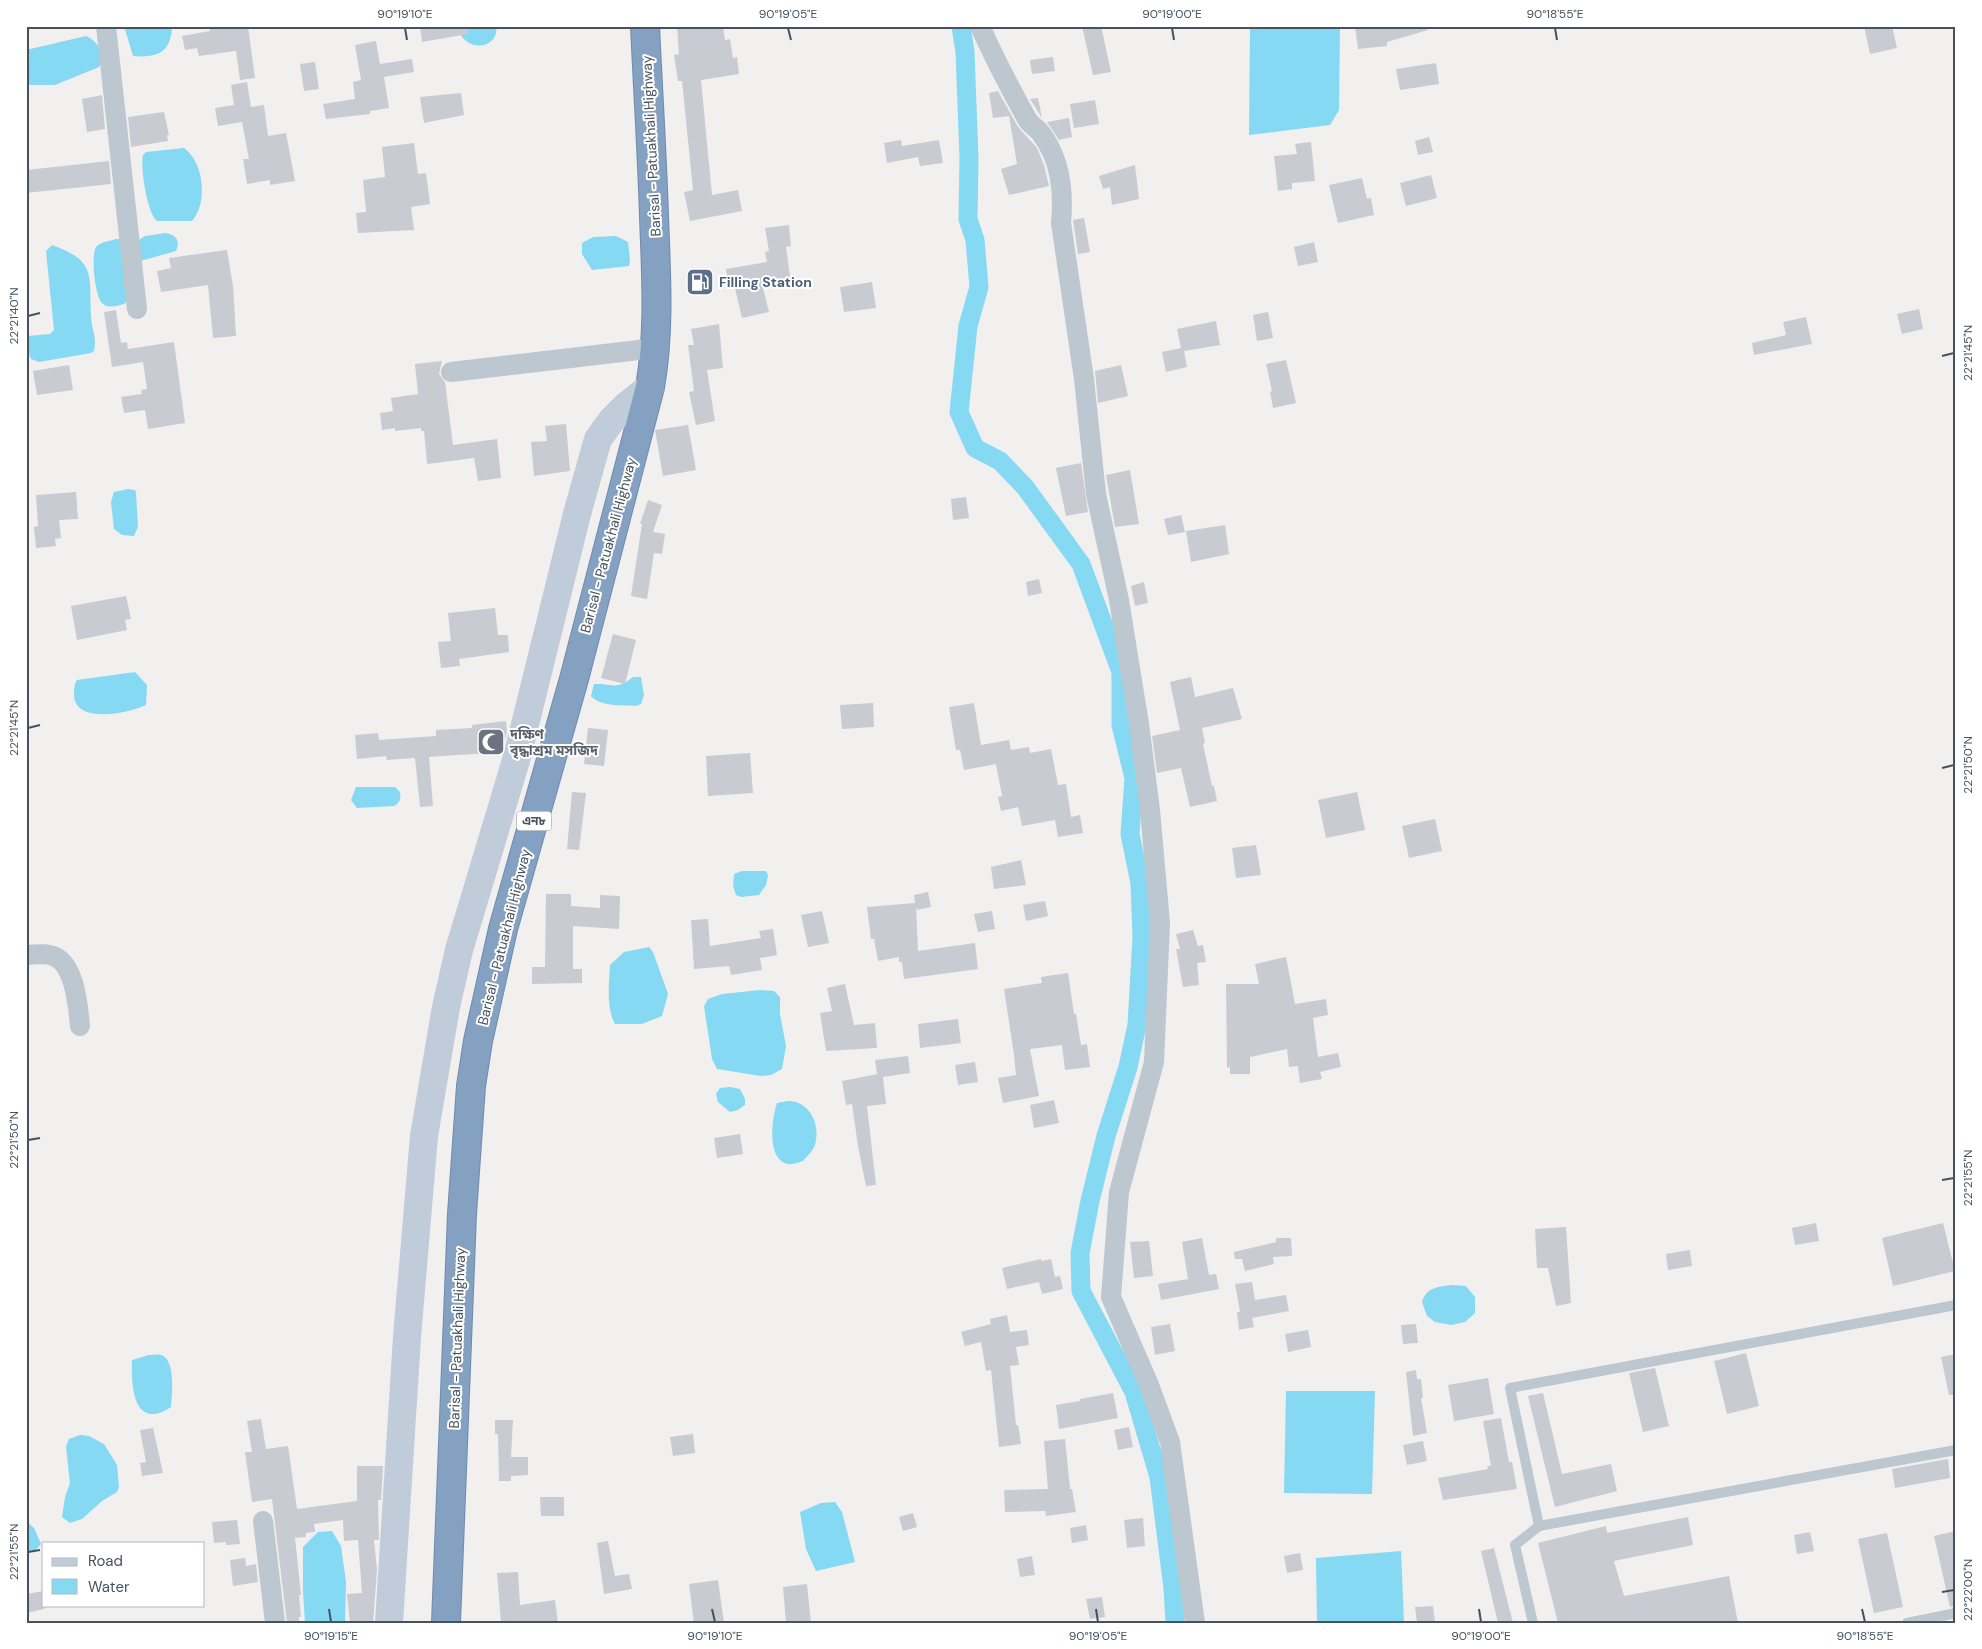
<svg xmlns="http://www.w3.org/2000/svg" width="1982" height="1649" font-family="'DM Sans','Noto Sans Bengali',sans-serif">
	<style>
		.water { fill: #85d9f2 }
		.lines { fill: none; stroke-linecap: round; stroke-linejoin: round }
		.canal { stroke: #85d9f2; stroke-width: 19 }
		.building { fill: #c9cbd2 }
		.highway-casing { stroke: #6f8cae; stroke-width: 30 }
		.lane { stroke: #bcc7cf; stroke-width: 10 }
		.street { stroke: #bcc7cf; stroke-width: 20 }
		.secondary { stroke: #c1ccda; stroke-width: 28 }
		.highway { stroke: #84a1c2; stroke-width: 28 }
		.ticks { fill: none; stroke: #46525e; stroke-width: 2 }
		.labels { text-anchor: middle; stroke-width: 4; stroke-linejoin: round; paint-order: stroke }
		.shield { fill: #fff; stroke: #7e868e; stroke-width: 1 }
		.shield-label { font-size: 12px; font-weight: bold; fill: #46525e }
		.street-label { font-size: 14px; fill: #46525e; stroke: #fff }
		.service-label { font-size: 14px; font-weight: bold; fill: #4e5e75; stroke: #fff; text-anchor: start }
		.worship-label { font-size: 14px; font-weight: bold; fill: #5b616d; stroke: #fff; text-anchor: start }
		.neatline { fill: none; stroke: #46525e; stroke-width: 2 }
		.ticks-label { font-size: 12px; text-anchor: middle; fill: #46525e }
	</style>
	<rect width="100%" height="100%" fill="#f2efef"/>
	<g class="water">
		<path d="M124,26H172C171,53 157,58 133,56Z"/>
		<path d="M457,26H496C500,48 465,56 457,26Z"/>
		<polygon points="1250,26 1340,26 1339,110 1330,125 1249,135"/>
		<path d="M86,36C98,42 100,48 103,60L99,67L55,85H30L26,80V50Z"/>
		<path d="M184,148C204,162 208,203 192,221H157C147,214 140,166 143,155L146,152Z"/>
		<path d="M166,233C177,236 180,240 176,251L137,262L136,242L145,236Z"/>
		<polygon points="616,236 628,242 630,260 629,266 592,270 582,254 582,243 593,237"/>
		<path d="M116,239H120L127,301L124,304C117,306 107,309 102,303C95,297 90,252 97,246C101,242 110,241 116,239Z"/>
		<path d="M52,245C97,261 89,275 91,317C92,332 97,335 94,351L91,353L39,362L31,359L27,349L28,336L50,334L54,330L46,251Z"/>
		<polygon points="128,489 135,490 136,493 138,527 134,536 122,535 114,529 111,502 114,492"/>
		<path d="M135,672L147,685L146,705C129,713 75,725 74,695C74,688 74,685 77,680Z"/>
		<path d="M633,677H641L644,695L641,704L636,706C622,705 601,707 591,696L594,684C614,683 615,691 633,677Z"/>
		<path d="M356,787H395L400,792C401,798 400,803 394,806L357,808L351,800Z"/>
		<polygon points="742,871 766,871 768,875 766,885 759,895 741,897 736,895 733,886 734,874"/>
		<path d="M649,947L653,952L668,994L662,1016L642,1024H615C606,1008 609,983 610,965L624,952Z"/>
		<polygon points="760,990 774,991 780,997 780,1014 786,1046 782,1069 771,1075 761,1076 717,1069 712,1059 704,1006 708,999 722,994"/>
		<polygon points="730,1087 740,1089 745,1099 745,1105 738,1110 730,1112 718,1102 716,1094 720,1088"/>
		<path d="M788,1101C810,1101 821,1125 815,1145C813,1151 807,1156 803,1161C799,1162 792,1165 788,1164C766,1160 772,1117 777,1103Z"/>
		<path d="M1452,1285L1466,1286L1475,1297V1313L1465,1322L1451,1325L1435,1322L1427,1316L1422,1302C1427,1287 1437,1287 1452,1285Z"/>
		<path d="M149,1355C152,1355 158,1354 161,1355C176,1359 172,1396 171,1407C133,1432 131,1385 132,1360Z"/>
		<polygon points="1286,1391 1375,1391 1372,1494 1284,1493"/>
		<polygon points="80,1435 89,1436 104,1444 117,1465 119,1487 117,1492 102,1501 82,1519 70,1523 62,1517 65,1497 70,1483 66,1447 69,1439"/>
		<polygon points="835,1502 842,1512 855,1562 816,1571 806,1549 800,1512 821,1503"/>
		<polygon points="26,1521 34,1528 41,1544 36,1550 26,1554"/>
		<polygon points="332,1531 341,1546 346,1582 345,1623 305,1623 303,1591 303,1547 318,1532"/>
		<polygon points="1401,1551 1404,1623 1317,1623 1316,1558"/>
	</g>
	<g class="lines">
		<polyline class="canal" points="961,26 965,52 969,158 968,219 975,240 979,287 968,326 959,412 975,448 1000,461 1025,487 1081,564 1121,672 1121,725 1134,778 1130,834 1140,883 1142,937 1137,1025 1128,1067 1106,1136 1090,1201 1080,1253 1081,1291 1134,1392 1159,1477 1173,1588 1175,1623"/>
	</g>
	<g class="building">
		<polygon points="209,26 248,26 255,78 240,80 236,51 199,56 197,48 185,50 182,36 210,31"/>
		<polygon points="420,26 468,26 468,34 422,42"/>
		<polygon points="677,26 723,26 725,40 730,39 733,58 737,57 739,74 701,80 712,195 738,190 742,211 690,221 684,192 693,190 682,81 678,81 674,55 679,54"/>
		<polygon points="1082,26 1101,26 1111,72 1093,75"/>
		<polygon points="1355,26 1428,26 1428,30 1387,42 1387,46 1358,49"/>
		<polygon points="1864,26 1892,26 1897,48 1870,54"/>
		<polygon points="376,41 380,64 412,59 414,72 384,77 389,108 370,111 370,114 326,119 323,104 355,99 353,82 361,80 355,45"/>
		<polygon points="1053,57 1055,71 1032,74 1030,60"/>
		<polygon points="315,62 319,89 304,91 300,64"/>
		<polygon points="1436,63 1439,84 1400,90 1396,69"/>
		<polygon points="247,82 251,107 264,105 268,136 286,133 295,181 270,185 270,180 247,184 243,159 249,159 242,122 218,126 215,108 234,105 231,85"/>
		<polygon points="998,91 1018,127 1037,148 1044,165 1049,186 1009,195 1001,169 1017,164 1009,116 993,118 989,93"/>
		<polygon points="461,93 464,115 424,123 420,97"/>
		<polygon points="102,95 105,129 87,132 82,99"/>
		<polygon points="1038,98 1042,118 1030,99"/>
		<polygon points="1095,100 1099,124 1074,128 1070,104"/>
		<polygon points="164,112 169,135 167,135 168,141 131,147 128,117"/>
		<polygon points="1069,118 1072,137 1059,140 1047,122"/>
		<polygon points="1429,137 1433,152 1418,155 1415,141"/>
		<polygon points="901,140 902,146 939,140 943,163 920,166 918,157 887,163 884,143"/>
		<polygon points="1311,142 1315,181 1292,183 1292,189 1278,191 1274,156 1297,154 1295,144"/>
		<polygon points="414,143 418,174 426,173 430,204 411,207 414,230 358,233 356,213 366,212 363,180 385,177 382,147"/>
		<polygon points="109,161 111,184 26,193 26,170"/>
		<polygon points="1135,165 1139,199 1112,205 1110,187 1103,189 1099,176"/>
		<polygon points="1431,175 1437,198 1406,206 1400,183"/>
		<polygon points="1362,178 1367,199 1371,198 1374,215 1338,223 1329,185"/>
		<polygon points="1084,218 1090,252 1078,254 1073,220"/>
		<polygon points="789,225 791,246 786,247 791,283 763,288 769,312 742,318 734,284 728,284 726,269 767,262 765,252 769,251 765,228"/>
		<polygon points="1314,242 1318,262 1298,266 1294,247"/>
		<polygon points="227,250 233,286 236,336 213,338 208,285 161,292 157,271 171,268 169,258"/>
		<polygon points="872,282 876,308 844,312 840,287"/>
		<polygon points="1919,309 1923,329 1902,334 1897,314"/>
		<polygon points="116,310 121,343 127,342 128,349 174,342 185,423 148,429 145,410 124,413 121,397 142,394 141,390 147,389 143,362 112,367 104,312"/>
		<polygon points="1268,312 1273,338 1257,341 1253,315"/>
		<polygon points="1806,317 1812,344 1754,355 1752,343 1786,335 1783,322"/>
		<polygon points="1216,321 1220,345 1184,351 1187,367 1166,372 1162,352 1181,348 1177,329"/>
		<polygon points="719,324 723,368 707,370 715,421 696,425 689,392 694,391 688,345 694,345 691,329"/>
		<polygon points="1286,360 1296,403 1273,408 1270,392 1272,391 1266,364"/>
		<polygon points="442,361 439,374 445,382 453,445 497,439 501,478 478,481 474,458 427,464 424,431 421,431 421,428 395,431 395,428 382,430 380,413 393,411 391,398 418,394 415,364"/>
		<polygon points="69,365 73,390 37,395 33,371"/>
		<polygon points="1121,365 1128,396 1098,403 1095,371"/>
		<polygon points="566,424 570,471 534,476 531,442 547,441 545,426"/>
		<polygon points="688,425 696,470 663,476 655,430"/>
		<polygon points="1081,463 1088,512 1066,516 1056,468"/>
		<polygon points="1130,470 1139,524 1115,527 1106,475"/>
		<polygon points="76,492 78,519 59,520 61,538 55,539 56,546 36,548 34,527 38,526 36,495"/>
		<polygon points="966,497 969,518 953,520 951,499"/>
		<polygon points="648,500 662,505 653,532 665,534 662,554 654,553 647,599 631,596 642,524 640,524"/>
		<polygon points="1181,515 1185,532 1168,535 1164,519"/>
		<polygon points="1225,525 1229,554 1191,562 1186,531"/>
		<polygon points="1039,579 1042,593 1028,596 1026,582"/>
		<polygon points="1144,582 1148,603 1135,606 1131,586"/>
		<polygon points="126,596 131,619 125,620 127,630 77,640 71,606"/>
		<polygon points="495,608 498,635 508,635 509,652 459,659 460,666 441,668 438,642 451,641 448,613"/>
		<polygon points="613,634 636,640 625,684 601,678"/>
		<polygon points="1191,677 1195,697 1233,688 1242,719 1202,728 1205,743 1203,744 1212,786 1214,786 1217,801 1190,807 1181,768 1157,773 1152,736 1180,730 1170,682"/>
		<polygon points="873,703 874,727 842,729 840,705"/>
		<polygon points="974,703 981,745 1009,740 1011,750 1029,747 1030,753 1051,749 1058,785 1066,784 1071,817 1080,815 1083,833 1058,837 1055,820 1022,826 1018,807 1001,811 998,797 1002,796 996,764 964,770 960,750 956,750 949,707"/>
		<polygon points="506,721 507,732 502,752 429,757 433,806 420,807 415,758 387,760 386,756 357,759 355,735 378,733 379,740 436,736 436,730 472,728 472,725"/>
		<polygon points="588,728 608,730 604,766 584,764"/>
		<polygon points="750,753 753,793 708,796 706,756"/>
		<polygon points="572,792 586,793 579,850 567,849"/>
		<polygon points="1357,792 1365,830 1326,838 1318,800"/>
		<polygon points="1435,819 1442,851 1409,858 1402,826"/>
		<polygon points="1256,845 1261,875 1236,878 1232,848"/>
		<polygon points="1021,860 1026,885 994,889 991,867"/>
		<polygon points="928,892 931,907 917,910 916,906 918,951 975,943 978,969 904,979 902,962 899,962 899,957 878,961 874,939 871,939 867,907 915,903 914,895"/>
		<polygon points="546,894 571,894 571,906 600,908 600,895 620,896 619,929 573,926 573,969 582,969 582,983 532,984 532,967 545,967"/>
		<polygon points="1045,901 1048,916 1026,921 1023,905"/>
		<polygon points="822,911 829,943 808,947 801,915"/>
		<polygon points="992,911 995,929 978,932 974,914"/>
		<polygon points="708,919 710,946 761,938 759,931 773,929 777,955 760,958 762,970 731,975 729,966 694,969 691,920"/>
		<polygon points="1193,930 1198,946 1203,945 1206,962 1197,963 1199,985 1183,987 1176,949 1180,949 1176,934"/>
		<polygon points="1286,957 1295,1004 1326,999 1328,1015 1313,1018 1318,1057 1338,1053 1341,1067 1320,1072 1322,1079 1300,1083 1298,1066 1289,1067 1287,1049 1250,1057 1250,1074 1230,1074 1230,1067 1227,1068 1226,984 1259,984 1255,964"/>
		<polygon points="1068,973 1074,1014 1076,1014 1081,1045 1087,1044 1090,1067 1065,1070 1062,1045 1030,1049 1039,1096 1003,1103 998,1078 1016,1075 1014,1055 1004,989 1042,983 1041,977"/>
		<polygon points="845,984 854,1025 875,1023 877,1048 826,1051 820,1013 832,1011 827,988"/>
		<polygon points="958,1019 961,1043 920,1048 918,1024"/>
		<polygon points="908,1056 910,1073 883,1077 886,1104 867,1106 876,1185 866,1186 858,1146 852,1104 846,1105 842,1081 877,1074 875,1060"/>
		<polygon points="975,1062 978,1082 958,1085 955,1065"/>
		<polygon points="1054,1100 1059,1123 1034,1128 1030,1105"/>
		<polygon points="740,1134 743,1154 717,1158 714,1138"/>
		<polygon points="1816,1223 1819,1241 1795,1245 1792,1228"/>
		<polygon points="1943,1223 1955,1271 1893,1286 1882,1238"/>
		<polygon points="1566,1227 1571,1303 1556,1306 1548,1268 1537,1268 1535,1229"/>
		<polygon points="1202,1238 1209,1275 1216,1274 1219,1289 1161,1300 1158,1284 1188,1279 1182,1242"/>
		<polygon points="1276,1238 1291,1238 1292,1256 1273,1257 1274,1264 1245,1271 1242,1259 1235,1259 1234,1252 1276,1242"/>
		<polygon points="1149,1241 1153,1276 1134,1278 1130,1242"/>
		<polygon points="1690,1250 1692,1266 1668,1270 1666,1254"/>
		<polygon points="1041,1259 1041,1261 1051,1259 1055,1277 1060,1276 1063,1289 1042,1294 1039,1282 1007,1289 1002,1268"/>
		<polygon points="1252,1282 1255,1300 1286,1295 1289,1311 1252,1318 1254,1327 1239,1330 1237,1312 1240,1312 1235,1284"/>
		<polygon points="1007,1315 1010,1332 1027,1330 1029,1345 1016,1347 1019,1365 1010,1366 1016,1425 1018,1425 1021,1444 999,1447 991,1370 986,1371 981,1342 965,1346 961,1332 991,1324 990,1319"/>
		<polygon points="1170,1324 1175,1351 1155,1355 1151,1327"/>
		<polygon points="1416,1324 1418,1343 1403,1344 1401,1325"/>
		<polygon points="1308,1330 1311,1347 1288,1352 1285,1334"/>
		<polygon points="1746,1353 1759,1406 1727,1414 1714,1361"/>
		<polygon points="1956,1354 1956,1395 1949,1395 1941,1357"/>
		<polygon points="1655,1368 1669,1426 1643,1432 1629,1373"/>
		<polygon points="1416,1370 1417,1379 1421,1379 1423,1398 1421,1398 1427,1433 1413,1436 1406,1372"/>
		<polygon points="1488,1378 1494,1414 1454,1421 1448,1385"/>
		<polygon points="1113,1393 1118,1418 1059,1429 1056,1405 1080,1401 1080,1399"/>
		<polygon points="1543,1393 1562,1474 1611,1464 1617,1491 1555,1507 1528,1396"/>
		<polygon points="1501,1418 1509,1462 1512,1462 1517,1489 1443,1500 1438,1478 1488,1469 1487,1466 1491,1466 1483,1421"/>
		<polygon points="261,1419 266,1449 288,1446 297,1509 357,1501 357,1466 383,1466 381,1500 378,1500 379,1540 374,1540 377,1570 373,1623 350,1623 347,1594 362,1593 358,1540 344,1541 343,1520 314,1524 315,1532 306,1533 306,1537 295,1538 301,1595 299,1595 301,1617 299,1617 299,1623 287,1623 272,1499 252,1502 245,1452 252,1452 247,1421"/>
		<polygon points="495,1420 513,1420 511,1457 528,1457 528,1475 511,1476 511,1481 499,1481 498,1434 495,1434"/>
		<polygon points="1129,1427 1133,1447 1118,1450 1114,1430"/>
		<polygon points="153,1428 163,1473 142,1476 140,1463 146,1462 140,1430"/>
		<polygon points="693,1434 695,1453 673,1456 670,1437"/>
		<polygon points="1065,1439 1070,1489 1072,1489 1076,1512 1046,1516 1045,1511 1005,1512 1004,1490 1048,1489 1044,1441"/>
		<polygon points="1423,1441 1427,1461 1407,1465 1403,1445"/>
		<polygon points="1948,1459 1950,1478 1895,1488 1892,1469"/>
		<polygon points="540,1497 564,1497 564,1516 541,1516"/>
		<polygon points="913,1513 917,1527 903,1531 899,1517"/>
		<polygon points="1688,1517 1693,1545 1614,1561 1624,1596 1729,1576 1738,1623 1558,1623 1538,1543 1606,1526 1607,1533"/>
		<polygon points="1143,1518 1145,1546 1127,1548 1124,1520"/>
		<polygon points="237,1520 240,1544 226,1545 226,1542 214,1543 212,1522"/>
		<polygon points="1086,1525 1088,1540 1072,1543 1070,1528"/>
		<polygon points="1956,1531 1956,1606 1950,1607 1934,1536"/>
		<polygon points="1810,1532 1814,1551 1797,1554 1794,1535"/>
		<polygon points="1887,1533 1903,1607 1874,1613 1858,1539"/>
		<polygon points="608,1541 615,1576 629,1574 632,1589 604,1594 597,1543"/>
		<polygon points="1494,1548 1513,1623 1498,1623 1481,1551"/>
		<polygon points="1300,1553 1303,1570 1287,1573 1284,1556"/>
		<polygon points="1032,1556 1035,1575 1020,1577 1017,1559"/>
		<polygon points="245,1558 246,1566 256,1564 258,1582 233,1586 230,1560"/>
		<polygon points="518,1572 520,1605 555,1600 558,1623 501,1623 497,1573"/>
		<polygon points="718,1580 724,1623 694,1623 689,1584"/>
		<polygon points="807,1584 811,1623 786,1623 783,1587"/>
		<polygon points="44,1591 44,1609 26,1613 26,1594"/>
		<polygon points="1102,1597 1105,1617 1090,1619 1086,1599"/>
		<polygon points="1433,1606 1435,1623 1417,1623 1415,1607"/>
	</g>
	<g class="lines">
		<g class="highway-casing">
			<path id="highway" d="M446,1623L462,1214L471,1086L478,1041L503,929L574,679L650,387C660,330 656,273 654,216C652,153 648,90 645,26"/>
		</g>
		<g class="lane">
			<polyline points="1539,1526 1956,1450"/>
			<polyline points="1533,1623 1515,1545 1539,1526 1510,1388 1956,1305"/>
			<polyline points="1907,1623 1956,1613"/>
		</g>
		<g class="street">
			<polyline points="106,26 137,309"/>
			<path d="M980,26C994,58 1010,88 1027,119C1030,125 1036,127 1040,132C1061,159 1064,191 1061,223L1084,379L1096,494L1119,600L1139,724L1150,810L1160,923L1154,1062L1119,1192L1111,1297L1149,1385L1170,1442L1195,1623"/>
			<polyline points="451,372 656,348"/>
			<path d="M26,955C33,955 43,953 50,955C75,960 78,1006 80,1026"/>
			<polyline points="263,1521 275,1623"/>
		</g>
		<polyline class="secondary" points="389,1623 407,1337 424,1136 446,1007 459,950 517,757 577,514 598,439 612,420 626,406 650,387"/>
		<use href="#highway" class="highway"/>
	</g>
	<path class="ticks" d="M405,28L407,40M788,28L791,40M1172,28L1174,40M1555,28L1557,40M28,316L40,313M1942,356L1954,353M28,728L40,725M1942,768L1954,765M28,1140L40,1138M1942,1180L1954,1178M28,1552L40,1550M1942,1592L1954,1590M329,1609L331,1622M712,1609L715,1622M1096,1609L1098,1622M1479,1609L1481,1622M1862,1609L1865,1622"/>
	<defs>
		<g id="fuel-square" transform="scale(1.4375)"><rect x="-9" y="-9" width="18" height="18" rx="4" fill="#5c6f8a" stroke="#fff"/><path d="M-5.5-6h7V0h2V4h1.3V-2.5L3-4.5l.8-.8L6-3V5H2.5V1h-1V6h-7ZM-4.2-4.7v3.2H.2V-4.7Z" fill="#fff"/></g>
		<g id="mosque-square" transform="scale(1.4375)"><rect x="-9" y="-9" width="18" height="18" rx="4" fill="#6b7280" stroke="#fff"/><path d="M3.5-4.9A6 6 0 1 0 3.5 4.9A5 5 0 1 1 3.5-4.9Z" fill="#fff"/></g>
	</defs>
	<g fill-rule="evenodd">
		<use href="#fuel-square" x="700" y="282"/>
		<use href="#mosque-square" x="491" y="742"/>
	</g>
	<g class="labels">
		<rect class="shield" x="516.5" y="811.5" width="35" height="19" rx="4"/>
		<g class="shield-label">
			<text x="534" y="825">এন৮</text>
		</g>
		<g class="street-label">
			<text transform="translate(651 146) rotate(-93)" y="5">Barisal - Patuakhali Highway</text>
			<text transform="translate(608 545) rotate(-75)" y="5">Barisal - Patuakhali Highway</text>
			<text transform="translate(504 937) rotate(-76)" y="5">Barisal - Patuakhali Highway</text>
			<text transform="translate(457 1338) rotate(-88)" y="5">Barisal - Patuakhali Highway</text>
		</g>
		<g class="service-label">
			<text x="719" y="287">Filling Station</text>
		</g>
		<g class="worship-label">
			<text x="510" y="739">দক্ষিণ<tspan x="510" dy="16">বৃদ্ধাশ্রম মসজিদ</tspan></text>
		</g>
	</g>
	<rect width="1982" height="1649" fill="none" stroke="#ffffff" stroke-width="55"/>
	<rect x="42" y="1542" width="162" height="65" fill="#ffffff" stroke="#b5babf"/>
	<rect x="52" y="1558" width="25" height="8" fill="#c1ccda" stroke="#b5babf"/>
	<text x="88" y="1566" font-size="15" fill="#46525e">Road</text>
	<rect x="52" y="1579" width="25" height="15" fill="#85d9f2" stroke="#b5babf"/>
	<text x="88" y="1592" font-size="15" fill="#46525e">Water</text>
	<rect x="28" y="28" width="1926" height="1594" class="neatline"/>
	<g class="ticks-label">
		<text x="405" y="18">90°19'10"E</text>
		<text x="788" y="18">90°19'05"E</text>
		<text x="1172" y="18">90°19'00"E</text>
		<text x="1555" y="18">90°18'55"E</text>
		<text transform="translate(14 316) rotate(-90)" y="4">22°21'40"N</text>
		<text transform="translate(1968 353) rotate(-90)" y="4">22°21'45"N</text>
		<text transform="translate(14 728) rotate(-90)" y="4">22°21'45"N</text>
		<text transform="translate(1968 765) rotate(-90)" y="4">22°21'50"N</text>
		<text transform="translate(14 1140) rotate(-90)" y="4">22°21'50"N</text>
		<text transform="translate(1968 1178) rotate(-90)" y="4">22°21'55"N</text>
		<text transform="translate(14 1552) rotate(-90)" y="4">22°21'55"N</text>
		<text transform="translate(1968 1590) rotate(-90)" y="4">22°22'00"N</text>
		<text x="331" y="1640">90°19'15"E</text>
		<text x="715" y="1640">90°19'10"E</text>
		<text x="1098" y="1640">90°19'05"E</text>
		<text x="1481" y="1640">90°19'00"E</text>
		<text x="1865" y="1640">90°18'55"E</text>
	</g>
</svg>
